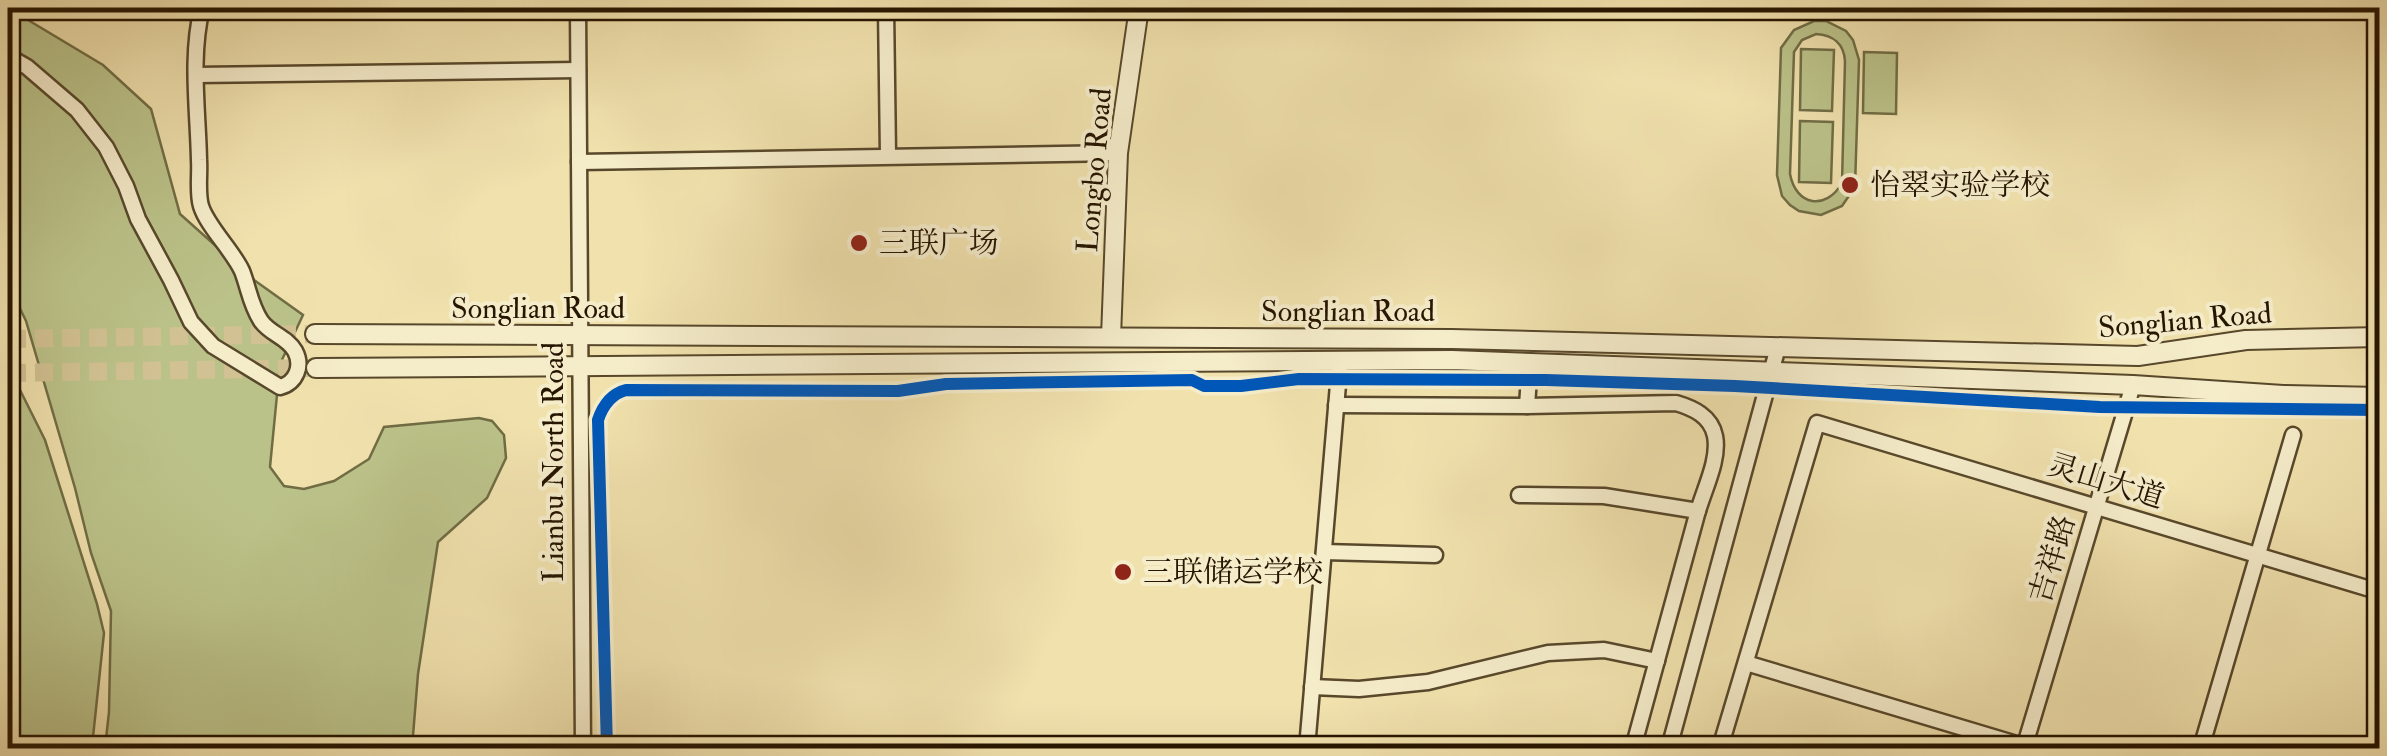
<svg xmlns="http://www.w3.org/2000/svg" width="2387" height="756" font-family="'IM FELL Double Pica','Noto Serif SC',serif">
	<style>
		.green { fill: #bbc289; stroke: #706c44; stroke-width: 2.5; fill-rule: evenodd }
		.lines { fill: none; stroke-linecap: round; stroke-linejoin: round }
		.tertiary-tunnel { stroke: #d2c293; stroke-width: 18; stroke-dasharray: 18 9; stroke-linecap: butt }
		.minor-casing { stroke: #58482b; stroke-width: 19 }
		.tertiary-casing { stroke: #58482b; stroke-width: 22 }
		.minor { stroke: #f5ecca; stroke-width: 14 }
		.tertiary { stroke: #f5ecca; stroke-width: 18 }
		.cycleway-casing { stroke: #f5ecca; stroke-width: 19 }
		.cycleway { stroke: #0057b8; stroke-width: 12 }
		.poi-dot { fill: #8f2418; stroke: #f5ecca; stroke-width: 4 }
		.labels { text-anchor: middle; stroke-width: 8; stroke-linejoin: round; paint-order: stroke }
		.street-label { font-size: 30px; fill: #261500; stroke: #f5ecca }
		.poi-label { font-size: 30px; fill: #261500; stroke: #f5ecca; text-anchor: start }
	</style>
	<rect width="100%" height="100%" fill="#f0e1ad"/>
	<filter id="stains"><feTurbulence type="fractalNoise" baseFrequency=".002" numOctaves="4"/><feColorMatrix values="0 0 0 0 .2 0 0 0 0 .09 0 0 0 0 .02 0 0 0 .5 -.17"/></filter>
	<radialGradient id="worn" r=".72"><stop offset=".6" stop-color="#630" stop-opacity="0"/><stop offset="1" stop-color="#630" stop-opacity=".3"/></radialGradient>
	<g class="green">
		<polygon points="8,8 103,65 151,109 180,214 254,280 303,315 280,364 270,467 284,486 304,489 334,481 369,459 384,427 479,418 492,421 504,435 506,458 487,498 438,542 418,674 412,748 105,748 109,712 111,611 91,553 75,488 26,321 8,284"/>
		<path d="M1814,21H1826L1846,31L1853,40L1859,60L1855,187L1842,206L1821,215L1799,211L1790,205L1782,196L1777,175L1781,48L1794,30ZM1816,34C1833,35 1844,44 1845,61L1842,183C1826,211 1796,206 1790,174L1794,52L1802,40Z"/>
		<polygon points="1801,49 1834,50 1832,111 1800,110"/>
		<polygon points="1864,52 1897,53 1896,114 1863,113"/>
		<polygon points="1800,121 1833,122 1831,183 1799,182"/>
		<polygon points="8,366 45,440 97,604 104,633 93,737 94,748 8,748"/>
	</g>
	<g class="lines">
		<g class="tertiary-tunnel">
			<polyline points="8,339 315,334"/>
			<polyline points="8,373 312,368"/>
		</g>
		<g class="minor-casing">
			<g id="minor">
				<polyline points="578,8 583,748"/>
				<polyline points="886,8 888,155"/>
				<path d="M8,56L27,67L77,110L106,147L126,186L138,219L171,280L191,322L213,346L280,387C296,383 303,366 295,351C287,337 270,334 261,321C250,304 249,289 242,271C233,251 207,226 201,206C197,193 200,174 199,160C198,110 190,57 202,8"/>
				<polyline points="196,75 578,70"/>
				<polyline points="579,162 1118,153"/>
				<polyline points="1336,405 1527,406 1530,363"/>
				<path d="M1527,406L1676,403C1693,408 1711,416 1715,436C1720,461 1702,493 1696,518C1675,595 1654,672 1633,748"/>
				<polyline points="1519,495 1604,496 1698,511"/>
				<polyline points="1324,552 1435,555"/>
				<polyline points="1746,663 2030,748"/>
				<polyline points="1312,687 1359,689 1428,682 1548,653 1604,650 1657,661"/>
				<polyline points="1307,748 1340,361"/>
				<polyline points="1669,748 1778,347"/>
				<polyline points="1720,748 1817,423 2380,592"/>
				<polyline points="2024,748 2133,385"/>
				<polyline points="2201,748 2293,435"/>
			</g>
		</g>
		<g class="tertiary-casing">
			<g id="tertiary">
				<polyline points="315,334 1452,339 2138,356 2246,340 2380,337"/>
				<polyline points="1111,337 1118,153 1139,8"/>
				<polyline points="316,368 1452,360 2133,385 2283,395 2380,397"/>
			</g>
		</g>
		<use href="#minor" class="minor"/>
		<use href="#tertiary" class="tertiary"/>
		<g class="cycleway-casing">
			<path id="cycleway" d="M607,748L598,420C603,405 611,394 626,390L898,391L946,384L1192,380L1204,386H1241L1299,379L1546,380L1735,386L2100,407L2380,410"/>
		</g>
		<use href="#cycleway" class="cycleway"/>
	</g>
	<g class="poi-dot">
		<circle cx="1850" cy="185" r="10"/>
		<circle cx="859" cy="243" r="10"/>
		<circle cx="1123" cy="572" r="10"/>
	</g>
	<g class="labels">
		<g class="street-label">
			<text transform="translate(1094 170) rotate(-85)" y="10">Longbo Road</text>
			<text x="538" y="318">Songlian Road</text>
			<text x="1348" y="321">Songlian Road</text>
			<text transform="translate(2185 320) rotate(-5)" y="10">Songlian Road</text>
			<text transform="translate(553 462) rotate(-90)" y="10">Lianbu North Road</text>
			<text transform="translate(2106 481) rotate(17)" y="10">灵山大道</text>
			<text transform="translate(2052 559) rotate(-73)" y="10">吉祥路</text>
		</g>
		<g class="poi-label">
			<text x="1870" y="195">怡翠实验学校</text>
			<text x="879" y="253">三联广场</text>
			<text x="1143" y="582">三联储运学校</text>
		</g>
	</g>
	<rect width="2387" height="756" fill="none" stroke="#f0e1ad" stroke-width="40"/>
	<rect x="10" y="10" width="2367" height="736" fill="none" stroke="#261500" stroke-width="5"/>
	<rect x="20" y="20" width="2347" height="716" fill="none" stroke="#261500" stroke-width="2.5"/>
	<rect width="100%" height="100%" filter="url(#stains)"/>
	<rect width="100%" height="100%" fill="url(#worn)"/>
</svg>
